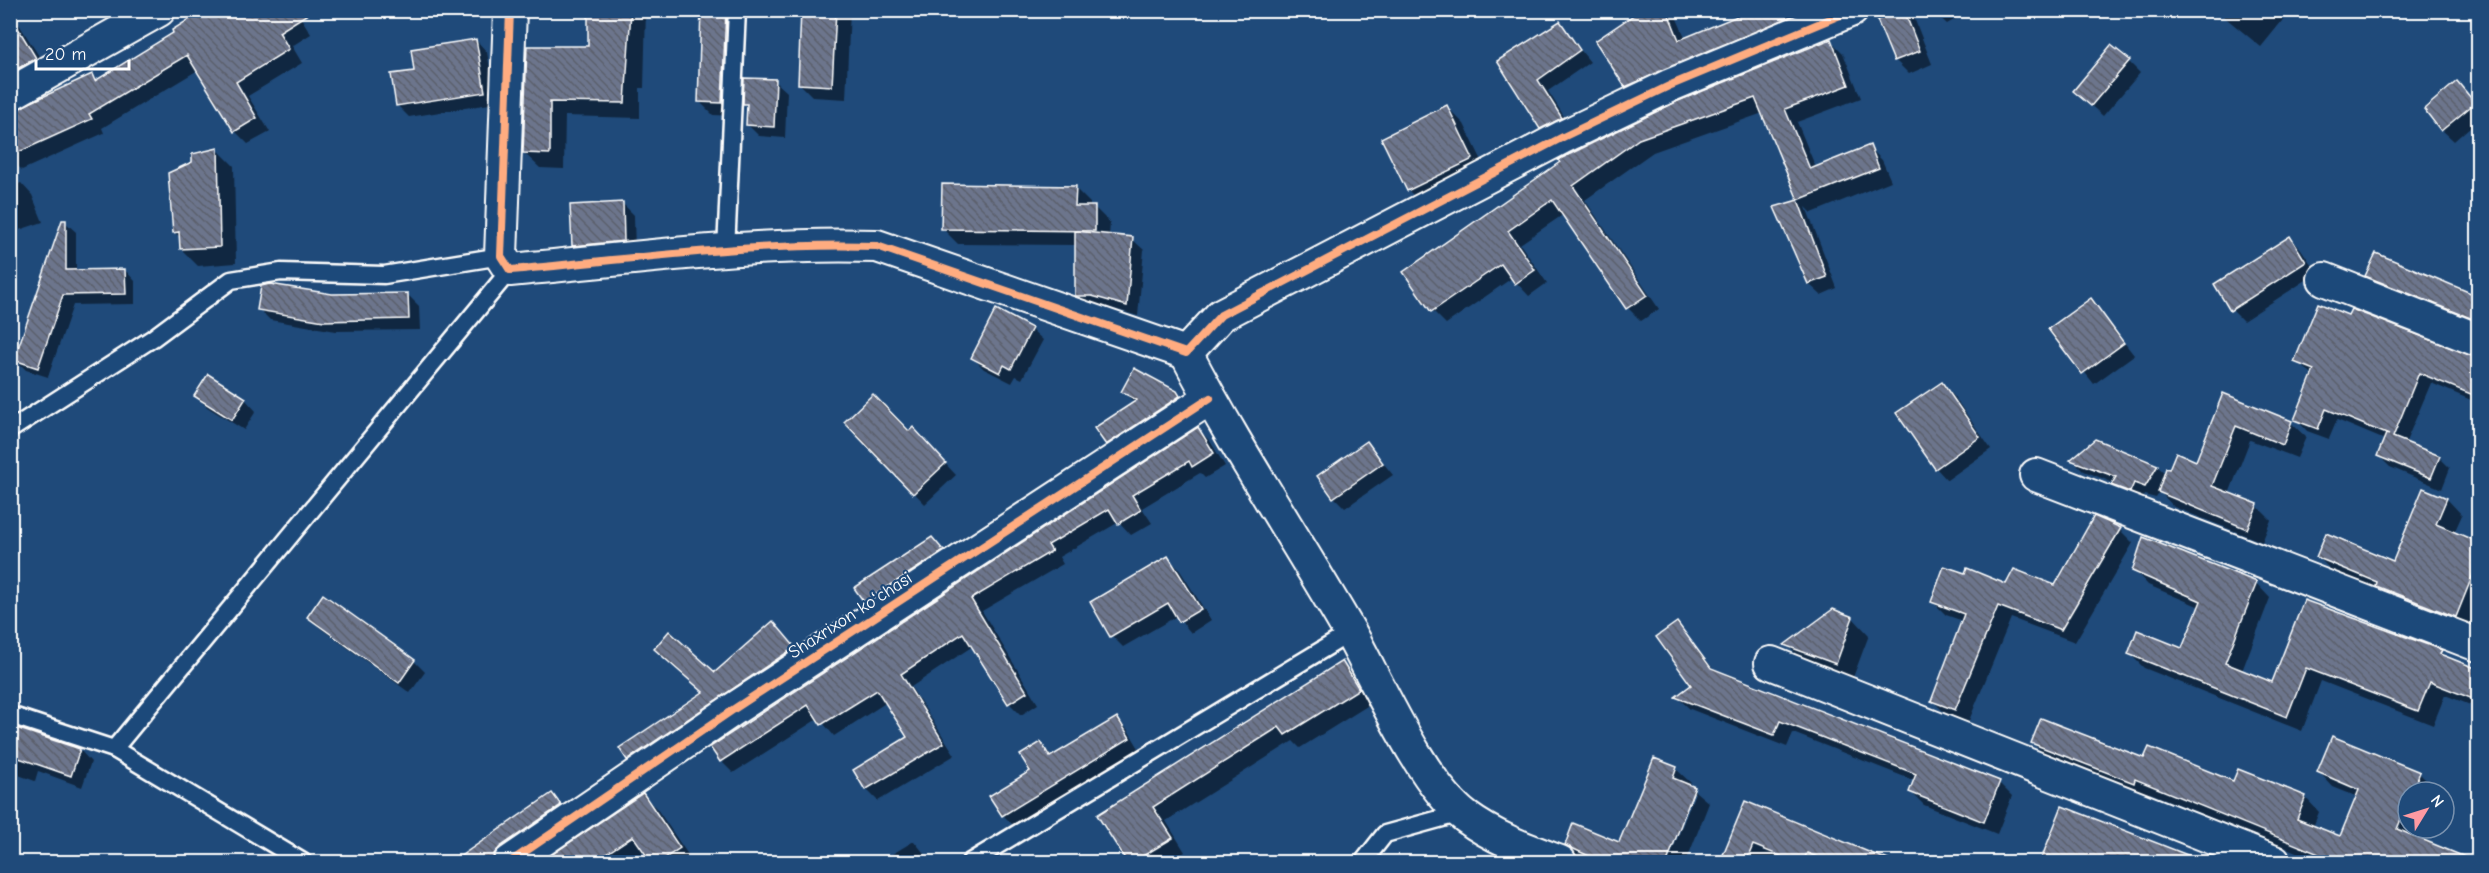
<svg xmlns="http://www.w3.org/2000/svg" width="2489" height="873" font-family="'Comic Neue',sans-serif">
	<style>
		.shadow { fill: #0007 }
		.building { fill: url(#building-back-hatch); stroke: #fff; stroke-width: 1.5 }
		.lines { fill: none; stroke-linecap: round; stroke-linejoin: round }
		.lane-casing { stroke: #fff; stroke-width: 21 }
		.street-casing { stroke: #fff; stroke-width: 36 }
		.lane { stroke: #1f4a7a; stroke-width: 16 }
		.street { stroke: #1f4a7a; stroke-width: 32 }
		.cycleway-casing { stroke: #1f4a7a; stroke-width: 11 }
		.cycleway { stroke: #ffac80; stroke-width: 8 }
		.labels { text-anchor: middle; stroke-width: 4.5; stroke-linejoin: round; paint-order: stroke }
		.street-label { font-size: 18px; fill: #fff; stroke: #1f4a7a }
	</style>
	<defs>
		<pattern id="building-back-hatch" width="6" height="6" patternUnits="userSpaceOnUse" patternTransform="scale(1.5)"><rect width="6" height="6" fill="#6c758c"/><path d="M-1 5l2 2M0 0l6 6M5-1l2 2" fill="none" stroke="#5c606c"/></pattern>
	</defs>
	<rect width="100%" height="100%" fill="#1f4a7a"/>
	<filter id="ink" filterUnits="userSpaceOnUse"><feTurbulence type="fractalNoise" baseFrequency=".0167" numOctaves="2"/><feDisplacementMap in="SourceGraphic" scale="12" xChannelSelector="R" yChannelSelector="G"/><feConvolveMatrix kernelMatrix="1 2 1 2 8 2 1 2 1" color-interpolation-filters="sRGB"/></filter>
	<g filter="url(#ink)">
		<g class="shadow">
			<polygon points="10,10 49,72 10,96"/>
			<polygon points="296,10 311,34 292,46 302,63 248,96 270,132 248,144 235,131 198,70 102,128 104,133 22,170 10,159 10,113 91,76 97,81"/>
			<polygon points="590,10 646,10 644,88 640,88 640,118 565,116 564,169 540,168 524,153 528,48 589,48"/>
			<polygon points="702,10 741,10 735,116 713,115 700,102"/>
			<polygon points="803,10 850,10 846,99 813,97 799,83"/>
			<polygon points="1644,10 1673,10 1686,39 1756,10 1850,10 1639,100 1626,86"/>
			<polygon points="1875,10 1911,10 1932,64 1909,74 1895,60"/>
			<polygon points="1932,10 1971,10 1947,24"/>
			<polygon points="2216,10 2291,10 2261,47"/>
			<polygon points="1559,23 1590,62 1548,91 1572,129 1552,139 1541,128 1499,61"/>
			<polygon points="476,40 487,52 496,103 409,117 398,106 393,75 416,72"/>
			<polygon points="1830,40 1843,53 1861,98 1797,122 1816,168 1869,147 1882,160 1891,181 1812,213 1806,207 1837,288 1821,295 1809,284 1777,208 1800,201 1763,113 1653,152 1585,200 1659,309 1641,321 1628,308 1564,214 1520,244 1547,283 1529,296 1512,278 1446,324 1433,311 1405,272 1562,162"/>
			<polygon points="2129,62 2140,73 2103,116 2087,102"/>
			<polygon points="775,81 787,92 785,138 759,136 748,125 749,108 745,104"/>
			<polygon points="2468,95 2478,107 2478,120 2454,141 2442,130"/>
			<polygon points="1447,107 1464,124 1489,175 1425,207 1408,190"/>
			<polygon points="217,149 234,166 236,263 198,266 181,249 181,238 174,232"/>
			<polygon points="21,183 32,195 43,222 10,233 10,187"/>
			<polygon points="1075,188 1090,203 1090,207 1094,207 1110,223 1109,237 1132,239 1144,250 1138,316 1104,306 1088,306 1077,295 1076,245 958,244 942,228"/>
			<polygon points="623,204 634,215 635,252 585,257 574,245"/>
			<polygon points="65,222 76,232 76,271 125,270 135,281 135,304 73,305 48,377 26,370 16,360"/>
			<polygon points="2290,237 2301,249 2317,273 2243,321 2232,310"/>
			<polygon points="2376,255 2478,298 2478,327 2379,287 2367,276"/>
			<polygon points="408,295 419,306 420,330 336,331 270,320 259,309 332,296"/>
			<polygon points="2091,300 2134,355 2094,384 2050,329"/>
			<polygon points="2349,317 2478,359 2478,403 2431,383 2405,444 2439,457 2450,468 2442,489 2390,467 2379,456 2385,440 2337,420 2329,439 2307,431 2296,419 2314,375 2296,362"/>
			<polygon points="1031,329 1043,340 1022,379 1016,376 1012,383 984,369 973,358"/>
			<polygon points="1941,384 1953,395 1991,449 1947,480 1936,468 1898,414"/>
			<polygon points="1123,392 1176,393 1188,404 1118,455 1107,444 1135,403"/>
			<polygon points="2224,395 2291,423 2306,437 2297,458 2250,440 2229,494 2257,506 2271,520 2262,542 2174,507 2160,492 2156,498 2144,495 2141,502 2125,496 2114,483 2084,471 2073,460 2095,441 2157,466 2166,474 2197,463"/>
			<polygon points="196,396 245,399 256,411 244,430 207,407"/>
			<polygon points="846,422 924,441 956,475 925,504"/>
			<polygon points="1198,429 1210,441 1225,466 1205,478 1200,473 1142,508 1152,523 1131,535 1119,522 1059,557 1063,564 982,611 1038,704 1021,715 1009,703 973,646 911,687 955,755 878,801 866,789 855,771 909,738 887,702 834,736 819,718 733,773 721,761 712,748"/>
			<polygon points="1367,443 1393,475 1345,508 1334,497"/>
			<polygon points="2424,490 2447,499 2462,515 2454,533 2478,544 2478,614 2471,632 2333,572 2318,557 2393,563"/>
			<polygon points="2094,518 2120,530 2133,543 2075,642 2011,618 1968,723 1946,714 1933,701 1963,621 1946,615 1933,602 2007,586 2056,587"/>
			<polygon points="941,549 951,560 875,610 857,589"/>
			<polygon points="1168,558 1179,569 1211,620 1191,633 1177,616 1123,647 1112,636 1092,603"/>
			<polygon points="2134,570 2256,583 2270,598 2242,671 2273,684 2305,602 2441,652 2448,659 2478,671 2478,708 2445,695 2433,725 2321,681 2302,731 2144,668 2129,653 2183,650 2200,607 2148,585"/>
			<polygon points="309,617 414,661 425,672 410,693 320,628"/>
			<polygon points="1853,618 1869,635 1852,680 1803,661 1787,645"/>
			<polygon points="1677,624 1715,671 1999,783 2012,796 1997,834 1924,805 1911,792 1915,781 1793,733 1787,747 1690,709 1677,697 1693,685"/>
			<polygon points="784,635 805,659 640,770 628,759 621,748 704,692 656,649 715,674"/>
			<polygon points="1342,663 1355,677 1372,703 1300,748 1293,741 1166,821 1185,852 1168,862 1129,862 1099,816"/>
			<polygon points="1117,719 1128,730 1140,750 1014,826 1003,815 1032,772 1041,744 1053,757"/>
			<polygon points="10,727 80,750 91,762 82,787 38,771 35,781 10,772"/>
			<polygon points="2033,743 2145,760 2305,797 2319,812 2313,827 2341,838 2358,797 2333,787 2319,772 2419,773 2434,788 2432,792 2408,792 2408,828 2418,828 2414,837 2455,854 2464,862 2321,862 2150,793 2148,797 2047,757"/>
			<polygon points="1676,769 1691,783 1689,786 1709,803 1686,862 1668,862 1695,793 1691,793 1664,862 1579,862 1578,856 1566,844 1620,844"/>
			<polygon points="2478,774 2478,793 2473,788"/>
			<polygon points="552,795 571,817 508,862 454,862"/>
			<polygon points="643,795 657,809 693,862 653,862 646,851 629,862 542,862"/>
			<polygon points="1746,802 1883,857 1889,862 1722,862"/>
			<polygon points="2063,808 2203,862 2042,862"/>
			<polygon points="914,841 931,862 879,862"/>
		</g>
		<g class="building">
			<polygon points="204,10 314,10 279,32 289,49 236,82 257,118 234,132 187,55 89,114 92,119 10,156 10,112 92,74 95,81 173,33 172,30"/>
			<polygon points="588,10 631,10 625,103 550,102 550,154 523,153 527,46 588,46"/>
			<polygon points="701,10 726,10 722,103 698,102"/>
			<polygon points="801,10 836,10 832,86 798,84"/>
			<polygon points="1641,10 1667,10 1679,40 1752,10 1799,13 1625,87 1595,41"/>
			<polygon points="1900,10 1904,10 1920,51 1894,61 1877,20"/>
			<polygon points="10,15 36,58 10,73"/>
			<polygon points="1560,21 1580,50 1538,80 1562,118 1540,129 1497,61"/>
			<polygon points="476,39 485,92 396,106 391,74 414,71 411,49"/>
			<polygon points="1831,39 1849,85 1785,109 1810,169 1870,145 1879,168 1798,200 1755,98 1639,139 1573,186 1647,295 1626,309 1552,200 1508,231 1535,270 1515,284 1501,264 1431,312 1403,272 1560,162 1558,160 1678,101"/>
			<polygon points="2111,45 2130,60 2091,106 2073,91"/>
			<polygon points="744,78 776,79 774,127 746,125 747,104 743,104"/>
			<polygon points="2457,81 2475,103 2441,131 2424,109"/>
			<polygon points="1447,105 1473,159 1407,191 1381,138"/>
			<polygon points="218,148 220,247 180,249 179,232 173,233 168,173 192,162 192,154"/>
			<polygon points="942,184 1076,186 1075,206 1095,206 1095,231 941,229"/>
			<polygon points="1798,200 1827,277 1808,284 1774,207"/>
			<polygon points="623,202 624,241 572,246 570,205"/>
			<polygon points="62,220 66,220 66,270 125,269 126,294 63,295 38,368 14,360"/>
			<polygon points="1075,231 1133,237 1127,306 1092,296 1075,296"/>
			<polygon points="2290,236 2306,262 2230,311 2214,284"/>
			<polygon points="2376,253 2478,296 2478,321 2365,276"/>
			<polygon points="270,284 332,294 408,293 409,319 324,321 257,310 261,286"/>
			<polygon points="2091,298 2124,343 2082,374 2048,329"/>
			<polygon points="2318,303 2348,315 2351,309 2478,358 2478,397 2419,373 2393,437 2440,456 2431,478 2377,456 2386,434 2389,435 2326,409 2318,429 2294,420 2314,370 2294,362"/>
			<polygon points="996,309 1032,328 1011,369 1004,365 1000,373 971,358"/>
			<polygon points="1134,368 1177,391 1180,396 1106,445 1094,428 1137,400 1121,392"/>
			<polygon points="208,374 246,398 232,420 194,396"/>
			<polygon points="1942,382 1980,437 1935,469 1896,413"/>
			<polygon points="2223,393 2292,421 2283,445 2236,426 2212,486 2258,504 2247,529 2158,492 2166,468 2169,469 2176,452 2196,461"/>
			<polygon points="873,394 909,431 913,427 946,463 913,494 844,422"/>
			<polygon points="1198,427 1214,453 1192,467 1189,461 1132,495 1141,510 1118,524 1109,509 1048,545 1052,551 971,599 1027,692 1008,704 963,633 901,674 944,743 865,790 853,770 907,737 877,690 821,725 808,705 720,762 710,747"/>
			<polygon points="2095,439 2158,465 2145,487 2134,483 2130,492 2111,485 2116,477 2070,460"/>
			<polygon points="1367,441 1383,463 1333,498 1317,476"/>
			<polygon points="2423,488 2447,498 2436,524 2478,542 2478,562 2456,617 2376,586 2377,582 2316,557 2326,533 2393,561"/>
			<polygon points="2094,516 2121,528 2061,630 1998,606 1955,710 1931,701 1964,614 1931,602 1944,566 1965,573 1967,568 2006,584 2014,569 2055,585"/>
			<polygon points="932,537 944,551 864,602 854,588"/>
			<polygon points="2143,537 2257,582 2225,663 2272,682 2304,600 2442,650 2440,654 2478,669 2478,701 2430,682 2418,711 2306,668 2287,717 2128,654 2137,630 2182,648 2201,601 2132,571"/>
			<polygon points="1168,556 1201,609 1179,622 1168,603 1110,637 1090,602"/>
			<polygon points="323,594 415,660 399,683 307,617"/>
			<polygon points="1833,609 1853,617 1836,664 1784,645"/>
			<polygon points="773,621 795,647 627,760 619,748 703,692 654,649 669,631 715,672"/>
			<polygon points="1677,622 1711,668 2000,781 1984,822 1909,792 1916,774 1780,721 1774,735 1675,697 1691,685 1656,637"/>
			<polygon points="1342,661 1359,689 1285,735 1279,727 1153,807 1173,838 1133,862 1127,862 1097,815"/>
			<polygon points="1117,717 1130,738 1002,816 989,796 1030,771 1020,755 1041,742 1050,757"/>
			<polygon points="2041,718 2144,758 2149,747 2233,781 2238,769 2306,796 2297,819 2340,836 2359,790 2317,772 2332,736 2420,772 2412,792 2408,792 2408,802 2397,829 2477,862 2329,862 2331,859 2135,779 2134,783 2031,743"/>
			<polygon points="10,726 80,749 71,776 10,755"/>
			<polygon points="1654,758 1677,767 1673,778 1695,787 1667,862 1602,862 1565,845 1573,823 1619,842"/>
			<polygon points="552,793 561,805 500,847 494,854 492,862 452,862"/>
			<polygon points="643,793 680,848 659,862 651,862 633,836 594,862 541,862"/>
			<polygon points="1745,801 1893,862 1829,862 1807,853 1803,862 1795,862 1753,845 1746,862 1720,862"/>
			<polygon points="2062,806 2203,861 2202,862 2040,862"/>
		</g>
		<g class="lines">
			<g class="lane-casing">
				<g id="lane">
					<polyline points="726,250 737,10"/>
					<polyline points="10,430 153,338 231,280 281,272 384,275 501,256"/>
					<polyline points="10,715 114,749 510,270"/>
					<polyline points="114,749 303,862"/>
					<polyline points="970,862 1350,633"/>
					<polyline points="1363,862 1385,834 1461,813"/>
				</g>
			</g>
			<g class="street-casing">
				<g id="street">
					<path d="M510,10L501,256L510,270C632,259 755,242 877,246L1186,353L1221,315L1563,137L1671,85L1852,10"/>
					<polyline points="10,94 159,10"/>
					<polyline points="2324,279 2478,340"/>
					<path d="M1186,353C1236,449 1297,540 1351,634C1379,685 1422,784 1466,817C1494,838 1528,850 1560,862"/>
					<polyline points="2036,475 2478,645"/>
					<polyline points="1771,663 2274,862"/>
					<polyline points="510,862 734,709 1210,398"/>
				</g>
			</g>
			<use href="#lane" class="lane"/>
			<use href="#street" class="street"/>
			<g class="cycleway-casing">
				<g id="cycleway">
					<path d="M510,10L501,256L510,270C632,259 755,242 877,246L1186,353L1221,315L1563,137L1671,85L1852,10"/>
					<polyline points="510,862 734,709 1210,398"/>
				</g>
			</g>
			<use href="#cycleway" class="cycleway"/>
		</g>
	</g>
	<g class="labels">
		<g class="street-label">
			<text transform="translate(850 615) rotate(-33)" y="6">Shaxrixon koʻchasi</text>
		</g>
	</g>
	<rect width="2489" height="873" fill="none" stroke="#1f4a7a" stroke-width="36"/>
	<rect x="18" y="18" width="2453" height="837" fill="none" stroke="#fff" stroke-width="2" filter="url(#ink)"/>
	<g transform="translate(2426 810) rotate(52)"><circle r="28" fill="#1f4a7a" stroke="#7992af" stroke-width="1.5"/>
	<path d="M0-4.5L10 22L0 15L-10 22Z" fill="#ff9aa2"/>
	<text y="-9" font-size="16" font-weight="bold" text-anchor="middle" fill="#ffffff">N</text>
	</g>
	<path d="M36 60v9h93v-9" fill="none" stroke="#ffffff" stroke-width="3"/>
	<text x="45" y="60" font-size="18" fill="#ffffff" stroke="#1f4a7a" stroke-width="4.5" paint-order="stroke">20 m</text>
</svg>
